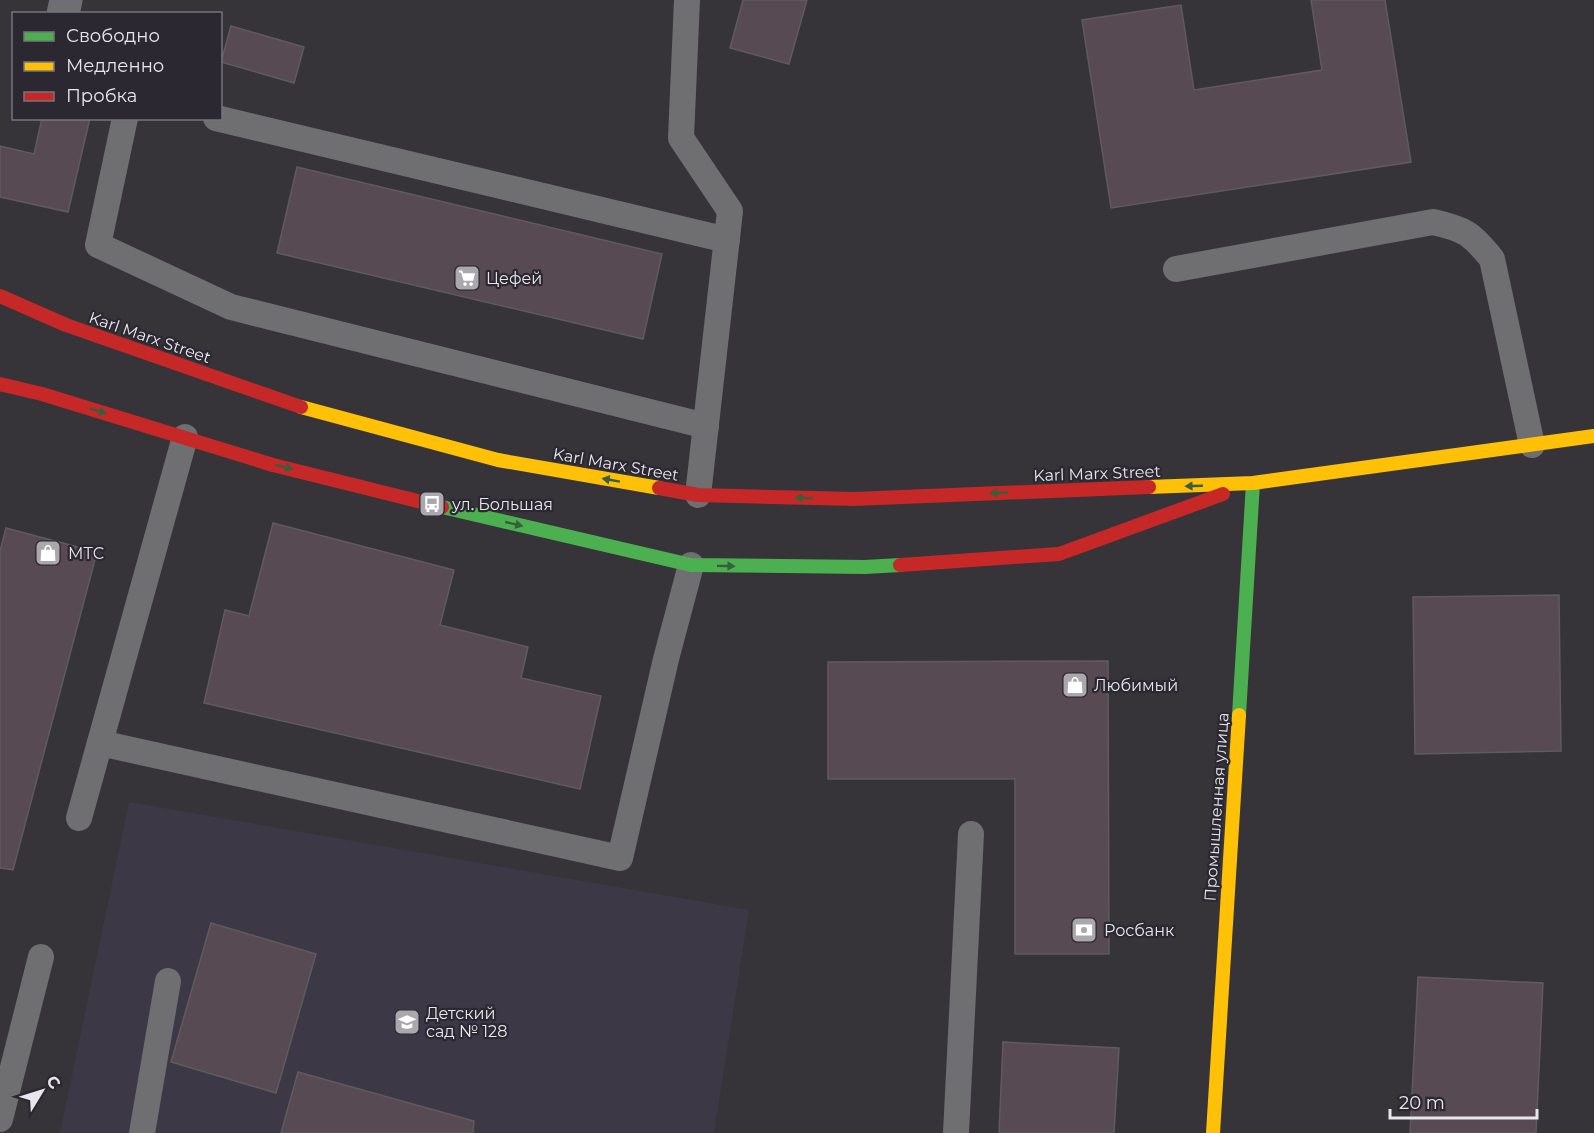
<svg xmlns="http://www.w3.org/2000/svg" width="1594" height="1133" font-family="Montserrat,sans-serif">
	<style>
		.built { fill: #3d3846 }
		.building { fill: #584a53; stroke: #5e5b5f; stroke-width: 1.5 }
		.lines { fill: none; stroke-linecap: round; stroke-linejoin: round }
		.lane { stroke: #6f6e71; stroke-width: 26 }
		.street { stroke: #6f6e71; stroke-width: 33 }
		.fast { stroke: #4caf50; stroke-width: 14 }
		.slow { stroke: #ffc107; stroke-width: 14 }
		.jam { stroke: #c62828; stroke-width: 14 }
		.oneway { fill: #385e3d }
		.labels { text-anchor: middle; stroke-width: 4.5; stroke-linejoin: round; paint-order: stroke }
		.poi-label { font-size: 16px; fill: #e8e6ec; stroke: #2b2831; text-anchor: start }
		.street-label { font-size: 16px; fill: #e8e6ec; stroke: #2b2831 }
	</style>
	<rect width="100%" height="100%" fill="#363439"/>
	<polygon class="built" points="129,802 749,910 714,1133 60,1133"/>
	<g class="building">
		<polygon points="743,0 807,0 789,64 730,48"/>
		<polygon points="1311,0 1385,0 1411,162 1111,208 1082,20 1181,5 1194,90 1322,70"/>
		<polygon points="231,26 304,47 294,83 221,62"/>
		<polygon points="42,118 90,118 68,212 0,197 0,146 34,154"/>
		<polygon points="297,167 662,254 643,339 277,253"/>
		<polygon points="273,523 454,570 440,625 528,647 521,678 601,696 580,789 204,703 225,610 249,616"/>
		<polygon points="6,528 97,552 13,870 0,868 0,551"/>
		<polygon points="1559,595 1561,751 1415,754 1413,597"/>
		<polygon points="1108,661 1109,954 1015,954 1015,779 828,779 828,662"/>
		<polygon points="211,923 316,954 276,1093 171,1062"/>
		<polygon points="1418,977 1543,983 1536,1133 1410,1133"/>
		<polygon points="1003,1042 1119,1048 1114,1133 999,1133"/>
		<polygon points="298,1072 474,1121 473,1133 281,1133"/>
	</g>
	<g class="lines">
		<g class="lane">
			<polyline points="687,0 681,138 730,211 698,495"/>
			<polyline points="125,118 98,245 231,307 706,426"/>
			<polyline points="216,118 727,240"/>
			<path d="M1176,269L1433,222C1465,229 1472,234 1492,259L1532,445"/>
			<polyline points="100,743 620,858 666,659 691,565"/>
			<polyline points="79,818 185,437"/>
			<polyline points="0,1119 41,957"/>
			<polyline points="142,1133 168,981"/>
			<polyline points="956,1133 971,834"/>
		</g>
		<polyline class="street" points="63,14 66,0"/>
		<g class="fast">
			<polyline points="442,507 691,565 865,567 900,565"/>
			<polyline points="1239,715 1253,483"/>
		</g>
		<g class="slow">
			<polyline points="301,407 498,460 659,488"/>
			<polyline points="1149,487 1253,483 1594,436"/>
			<polyline points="1213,1133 1239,715"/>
		</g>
		<g class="jam">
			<polyline points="0,296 66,325 301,407"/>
			<polyline points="0,384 42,394 273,465 442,507"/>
			<polyline points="659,488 698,495 854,499 1149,487"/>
			<polyline points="900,565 1059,554 1223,494"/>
		</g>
	</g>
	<defs><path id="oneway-solid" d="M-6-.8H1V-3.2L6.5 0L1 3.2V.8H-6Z" transform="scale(1.5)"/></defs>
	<g class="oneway">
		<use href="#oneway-solid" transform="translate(98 411) rotate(17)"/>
		<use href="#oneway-solid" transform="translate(284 467) rotate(14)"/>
		<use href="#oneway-solid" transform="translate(611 480) rotate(-170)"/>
		<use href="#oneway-solid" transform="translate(1194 486) rotate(178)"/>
		<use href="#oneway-solid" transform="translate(999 493) rotate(178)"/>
		<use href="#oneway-solid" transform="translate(804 498) rotate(-179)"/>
		<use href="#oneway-solid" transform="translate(514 524) rotate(13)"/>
		<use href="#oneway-solid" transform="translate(726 566) rotate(1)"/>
	</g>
	<defs>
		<g id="supermarket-square" transform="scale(1.35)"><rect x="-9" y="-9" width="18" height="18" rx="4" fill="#aaa8ad" stroke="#2b2831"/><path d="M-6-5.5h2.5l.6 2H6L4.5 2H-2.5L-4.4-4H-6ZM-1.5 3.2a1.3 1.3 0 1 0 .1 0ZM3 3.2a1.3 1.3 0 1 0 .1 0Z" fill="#fff"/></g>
		<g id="bus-square" transform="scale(1.35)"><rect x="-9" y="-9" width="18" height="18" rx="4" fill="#aaa8ad" stroke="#2b2831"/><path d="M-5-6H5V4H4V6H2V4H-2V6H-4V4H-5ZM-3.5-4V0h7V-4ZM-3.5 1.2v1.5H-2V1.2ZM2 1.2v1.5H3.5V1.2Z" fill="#fff"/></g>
		<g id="shop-square" transform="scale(1.35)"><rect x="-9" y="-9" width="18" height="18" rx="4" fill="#aaa8ad" stroke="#2b2831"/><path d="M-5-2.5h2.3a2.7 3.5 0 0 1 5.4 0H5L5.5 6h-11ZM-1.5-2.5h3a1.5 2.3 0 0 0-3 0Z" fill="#fff"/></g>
		<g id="bank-square" transform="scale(1.35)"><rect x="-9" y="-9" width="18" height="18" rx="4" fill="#aaa8ad" stroke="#2b2831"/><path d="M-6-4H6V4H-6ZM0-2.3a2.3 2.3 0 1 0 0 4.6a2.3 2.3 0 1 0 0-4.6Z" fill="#fff"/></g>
		<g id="school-square" transform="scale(1.35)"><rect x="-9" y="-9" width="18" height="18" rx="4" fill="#aaa8ad" stroke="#2b2831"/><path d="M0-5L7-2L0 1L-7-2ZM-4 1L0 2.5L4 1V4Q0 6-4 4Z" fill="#fff"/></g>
	</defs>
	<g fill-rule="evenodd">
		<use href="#supermarket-square" x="467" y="278"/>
		<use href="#bus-square" x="432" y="504"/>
		<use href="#shop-square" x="48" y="553"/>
		<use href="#shop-square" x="1075" y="685"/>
		<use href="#bank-square" x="1084" y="930"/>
		<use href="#school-square" x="407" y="1022"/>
	</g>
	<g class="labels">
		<g class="poi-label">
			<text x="486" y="284">Цефей</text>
			<text x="452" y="510">ул. Большая</text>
			<text x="68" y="559">МТС</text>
			<text x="1094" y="691">Любимый</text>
			<text x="1104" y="936">Росбанк</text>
			<text x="426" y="1019">Детский<tspan x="426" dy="18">сад № 128</tspan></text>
		</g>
		<g class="street-label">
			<text transform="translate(150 337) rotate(19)" y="6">Karl Marx Street</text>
			<text transform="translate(616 464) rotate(10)" y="6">Karl Marx Street</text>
			<text transform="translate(1097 473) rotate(-2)" y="6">Karl Marx Street</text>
			<text transform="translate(1216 807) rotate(-86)" y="6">Промышленная улица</text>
		</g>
	</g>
	<rect x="12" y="12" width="210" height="108" fill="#2b2831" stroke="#77747c" stroke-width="1.5"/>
	<rect x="24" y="32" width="30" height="9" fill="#4caf50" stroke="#77747c" stroke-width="1.5"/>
	<text x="66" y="42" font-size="18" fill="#e8e6ec">Свободно</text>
	<rect x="24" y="62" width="30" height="9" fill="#ffc107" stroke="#77747c" stroke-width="1.5"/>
	<text x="66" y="72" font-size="18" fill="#e8e6ec">Медленно</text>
	<rect x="24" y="92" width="30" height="9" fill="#c62828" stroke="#77747c" stroke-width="1.5"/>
	<text x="66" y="102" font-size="18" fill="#e8e6ec">Пробка</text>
	<g transform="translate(42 1091) rotate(52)" stroke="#2b2831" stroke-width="4.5" paint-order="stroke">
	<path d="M0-4.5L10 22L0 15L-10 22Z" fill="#e8e6ec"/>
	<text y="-9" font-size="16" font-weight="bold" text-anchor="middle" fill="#e8e6ec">С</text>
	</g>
	<path d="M1390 1109v9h147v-9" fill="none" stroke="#e8e6ec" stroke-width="3"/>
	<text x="1399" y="1109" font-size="18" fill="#e8e6ec" stroke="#2b2831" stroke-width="4.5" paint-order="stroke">20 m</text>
</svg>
